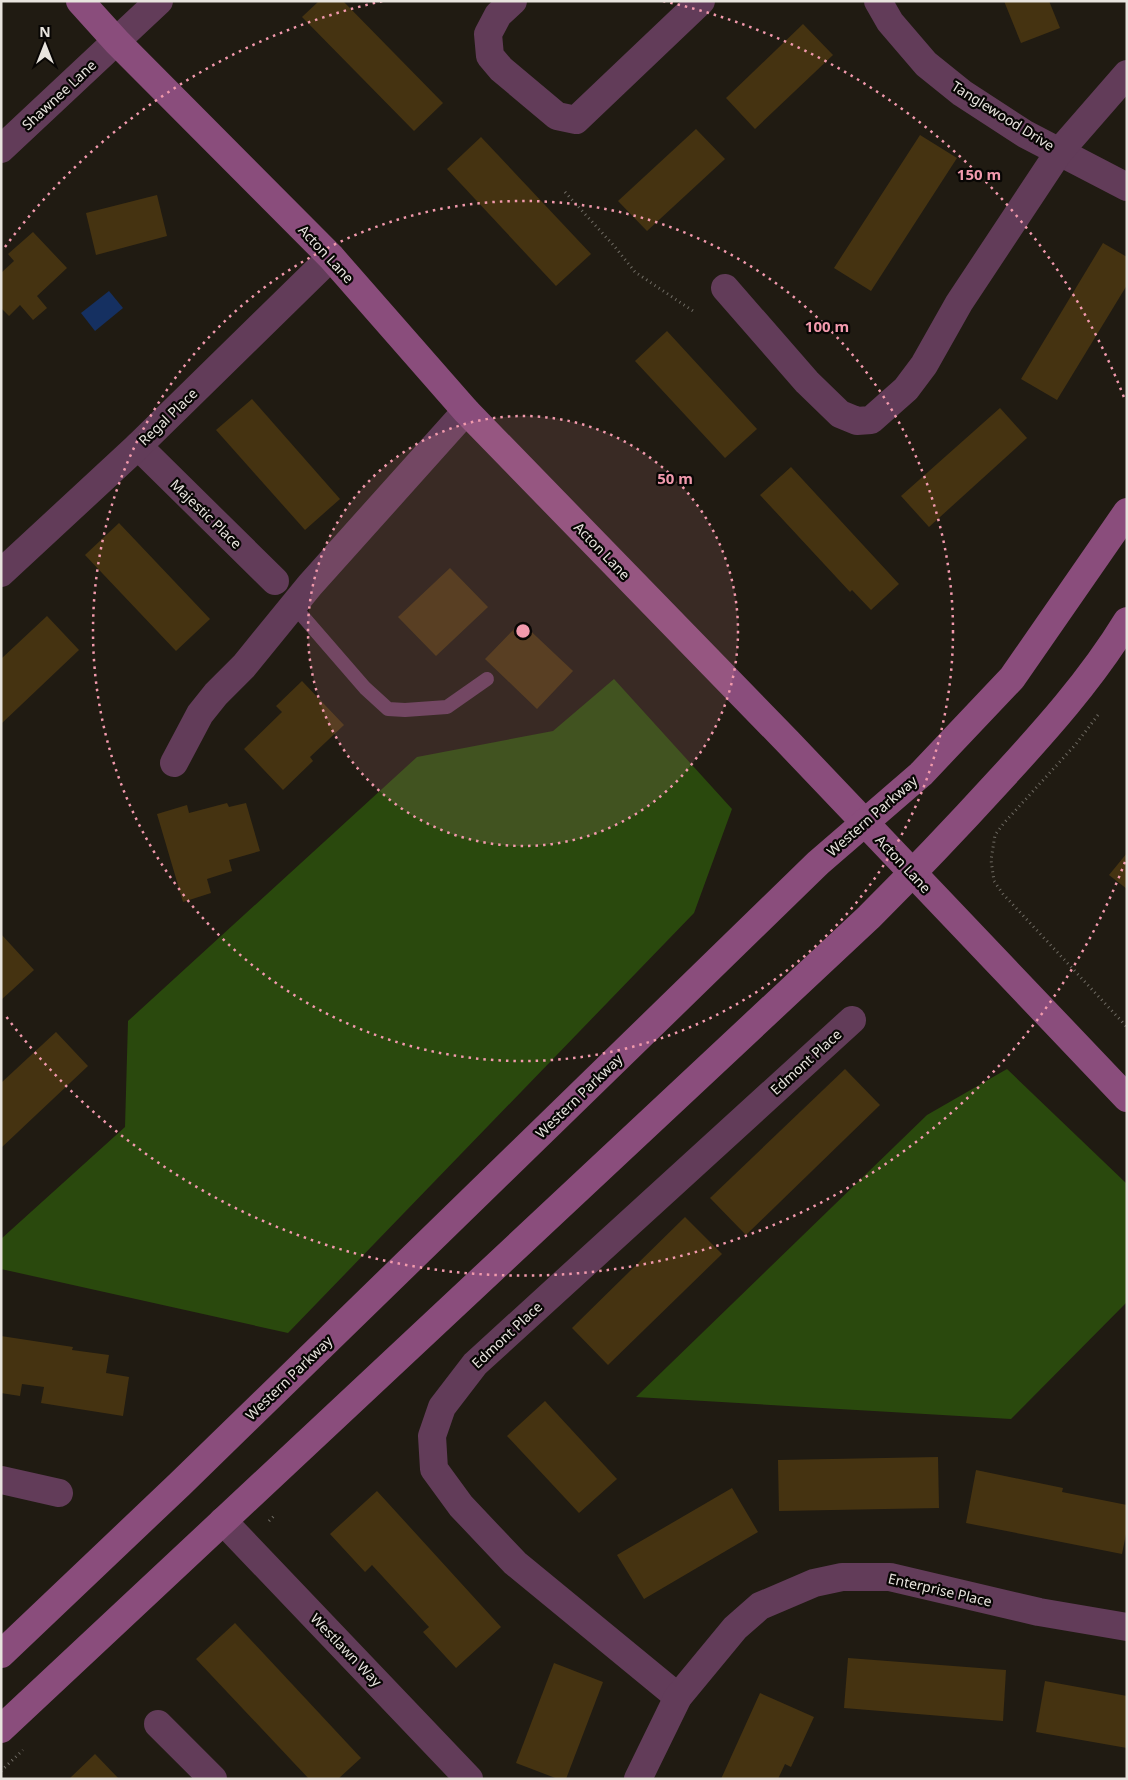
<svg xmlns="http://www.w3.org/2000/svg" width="1128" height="1780" font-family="'Noto Sans',sans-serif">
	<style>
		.forest { fill: #2a490d }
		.water { fill: #153061 }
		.building { fill: #453311 }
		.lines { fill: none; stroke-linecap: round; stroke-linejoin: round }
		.path { stroke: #706c64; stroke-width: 3; stroke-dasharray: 1 4; stroke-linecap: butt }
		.lane { stroke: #623c59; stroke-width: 14 }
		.street { stroke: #623c59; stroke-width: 28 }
		.secondary { stroke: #8a4d7c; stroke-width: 28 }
		.ring { fill: none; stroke: #f29aad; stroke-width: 2.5; stroke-dasharray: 2.5 5 }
		.labels { text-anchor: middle; stroke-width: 4.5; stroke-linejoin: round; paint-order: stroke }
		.street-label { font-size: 14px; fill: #e8e4de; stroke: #080604 }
		.centre { fill: #f29aad; stroke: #080604; stroke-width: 2.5 }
		.ring-label { font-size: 15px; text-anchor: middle; font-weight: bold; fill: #f29aad; stroke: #080604; stroke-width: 4.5; stroke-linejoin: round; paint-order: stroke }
	</style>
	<rect width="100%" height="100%" fill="#201b12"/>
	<g class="forest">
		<polygon points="614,679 732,809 694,913 288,1333 1,1269 1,1239 125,1127 128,1021 417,757 553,731"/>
		<polygon points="1007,1069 1127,1184 1127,1302 1011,1419 636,1397 927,1115"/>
	</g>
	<polygon class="water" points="109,291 123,308 95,331 81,313"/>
	<g class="building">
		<polygon points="319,1 343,1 443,103 414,131 302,17"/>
		<polygon points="1004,1 1049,1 1060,28 1021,43"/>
		<polygon points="803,24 833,55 755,129 726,98"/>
		<polygon points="696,129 725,159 647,231 618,201"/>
		<polygon points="920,135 957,158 871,291 834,268"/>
		<polygon points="481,137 591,254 556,286 447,169"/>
		<polygon points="157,195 167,236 96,255 86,213"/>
		<polygon points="33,232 67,268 37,296 47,308 33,320 20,305 9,316 1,308 1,273 14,261 8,254"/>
		<polygon points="1103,243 1127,257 1127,285 1057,400 1021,379"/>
		<polygon points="667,331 757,429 725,458 635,361"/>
		<polygon points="252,399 340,499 305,530 216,430"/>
		<polygon points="1000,408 1027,438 929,527 901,496"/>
		<polygon points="791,467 899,584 871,610 852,590 850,592 760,495"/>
		<polygon points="119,523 210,619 176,651 85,555"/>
		<polygon points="450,568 488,607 436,656 398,617"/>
		<polygon points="47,616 79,650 1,724 1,659"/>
		<polygon points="521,622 573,671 537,709 485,659"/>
		<polygon points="302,681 344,725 310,757 313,761 283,790 244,749 282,712 276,706"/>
		<polygon points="227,803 229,807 246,803 260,851 229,860 232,871 207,879 211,893 183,902 157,814 187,805 189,813"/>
		<polygon points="1127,853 1127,889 1109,875"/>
		<polygon points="1,934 34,970 1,1000"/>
		<polygon points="56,1032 88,1066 1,1148 1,1083"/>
		<polygon points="845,1069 880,1105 746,1235 710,1198"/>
		<polygon points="685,1217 722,1254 608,1365 572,1328"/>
		<polygon points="1,1336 73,1347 72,1350 109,1355 106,1373 129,1377 123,1416 41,1403 44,1387 22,1384 20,1396 1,1393"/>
		<polygon points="545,1401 617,1479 579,1513 507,1436"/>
		<polygon points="938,1457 939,1508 779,1511 778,1460"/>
		<polygon points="976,1470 1063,1488 1062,1492 1127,1505 1127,1529 1122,1554 966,1523"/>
		<polygon points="732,1488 758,1532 644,1599 617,1555"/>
		<polygon points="377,1491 501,1627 456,1668 423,1632 429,1627 372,1565 365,1572 330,1534"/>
		<polygon points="235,1623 361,1758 338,1779 309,1779 196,1659"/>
		<polygon points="848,1658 1006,1670 1003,1721 844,1708"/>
		<polygon points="554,1663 603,1682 566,1779 558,1779 516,1763"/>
		<polygon points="1045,1681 1127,1696 1127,1748 1036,1732"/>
		<polygon points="760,1693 814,1717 791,1767 785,1764 778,1779 721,1779"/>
		<polygon points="95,1754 119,1779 69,1779"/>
	</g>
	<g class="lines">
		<g class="path">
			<polyline points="565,192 615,247 635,272 693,311"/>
			<polyline points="1098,715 1076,744 1004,823 995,835 991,860 994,881 1003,894 1127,1027"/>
			<polyline points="269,1521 275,1515"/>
			<polyline points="1,1771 23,1750"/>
		</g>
		<polyline class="lane" points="293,605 365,688 388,709 405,710 447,707 487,679"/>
		<g class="street">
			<polyline points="513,1 498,15 488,34 490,56 501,69 557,116 576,120 701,1"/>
			<polyline points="878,1 890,22 926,64 962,93 1025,134 1127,187"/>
			<polyline points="1,149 159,1"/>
			<polyline points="725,288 807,382 840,414 857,421 871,420 906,389 924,365 959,303 1059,152 1127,74"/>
			<polyline points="138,446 275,581"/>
			<polyline points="1,573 138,446 331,257"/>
			<polyline points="174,763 200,714 216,694 244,666 310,585 466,411"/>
			<polyline points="1,1480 59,1493"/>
			<polyline points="223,1521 469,1779"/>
			<polyline points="678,1697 515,1563 461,1506 434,1469 432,1436 442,1407 475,1364 852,1020"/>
			<polyline points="158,1724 213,1779"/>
			<polyline points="638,1779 678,1697 735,1628 760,1606 814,1583 842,1577 890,1577 1039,1612 1127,1627"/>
		</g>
		<g class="secondary">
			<polyline points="80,1 117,42 331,257 466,411 788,742 1127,1098"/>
			<polyline points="1,1654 180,1484 818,863 921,774 1012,678 1127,512"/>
			<path d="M1,1729L869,917C913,873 956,828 998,782C1044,732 1091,680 1127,621"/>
		</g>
	</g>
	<circle cx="523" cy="631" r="215" fill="#f29aad" fill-opacity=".12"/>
	<g class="ring">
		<circle cx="523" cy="631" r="215"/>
		<circle cx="523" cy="631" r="430"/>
		<path d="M1125 862A645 645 0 0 1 5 1015M5 247A645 645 0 0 1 383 1M663 1A645 645 0 0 1 1125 400"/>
	</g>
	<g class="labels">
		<g class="street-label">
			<text transform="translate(59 95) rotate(-43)" y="5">Shawnee Lane</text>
			<text transform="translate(1003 116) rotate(32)" y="5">Tanglewood Drive</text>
			<text transform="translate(326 254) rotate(47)" y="5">Acton Lane</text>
			<text transform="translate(168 417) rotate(-44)" y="5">Regal Place</text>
			<text transform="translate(206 514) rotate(44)" y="5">Majestic Place</text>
			<text transform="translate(602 551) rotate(46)" y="5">Acton Lane</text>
			<text transform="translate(872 816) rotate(-41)" y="5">Western Parkway</text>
			<text transform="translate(903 864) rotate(47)" y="5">Acton Lane</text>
			<text transform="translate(806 1062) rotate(-42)" y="5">Edmont Place</text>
			<text transform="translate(579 1096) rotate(-44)" y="5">Western Parkway</text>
			<text transform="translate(507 1335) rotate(-43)" y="5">Edmont Place</text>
			<text transform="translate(289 1378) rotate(-44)" y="5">Western Parkway</text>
			<text transform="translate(940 1590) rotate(13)" y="5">Enterprise Place</text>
			<text transform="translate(346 1650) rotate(46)" y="5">Westlawn Way</text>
		</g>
	</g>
	<circle cx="523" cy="631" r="8" class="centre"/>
	<g class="ring-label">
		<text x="979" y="180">150 m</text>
		<text x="827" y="332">100 m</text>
		<text x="675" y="484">50 m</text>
	</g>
	<rect width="1128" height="1780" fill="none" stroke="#e8e4de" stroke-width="5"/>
	<g transform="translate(45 45)" stroke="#080604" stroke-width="4" paint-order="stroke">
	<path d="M0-4L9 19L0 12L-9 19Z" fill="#e8e4de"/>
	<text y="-8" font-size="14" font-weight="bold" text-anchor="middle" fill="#e8e4de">N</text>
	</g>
</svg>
